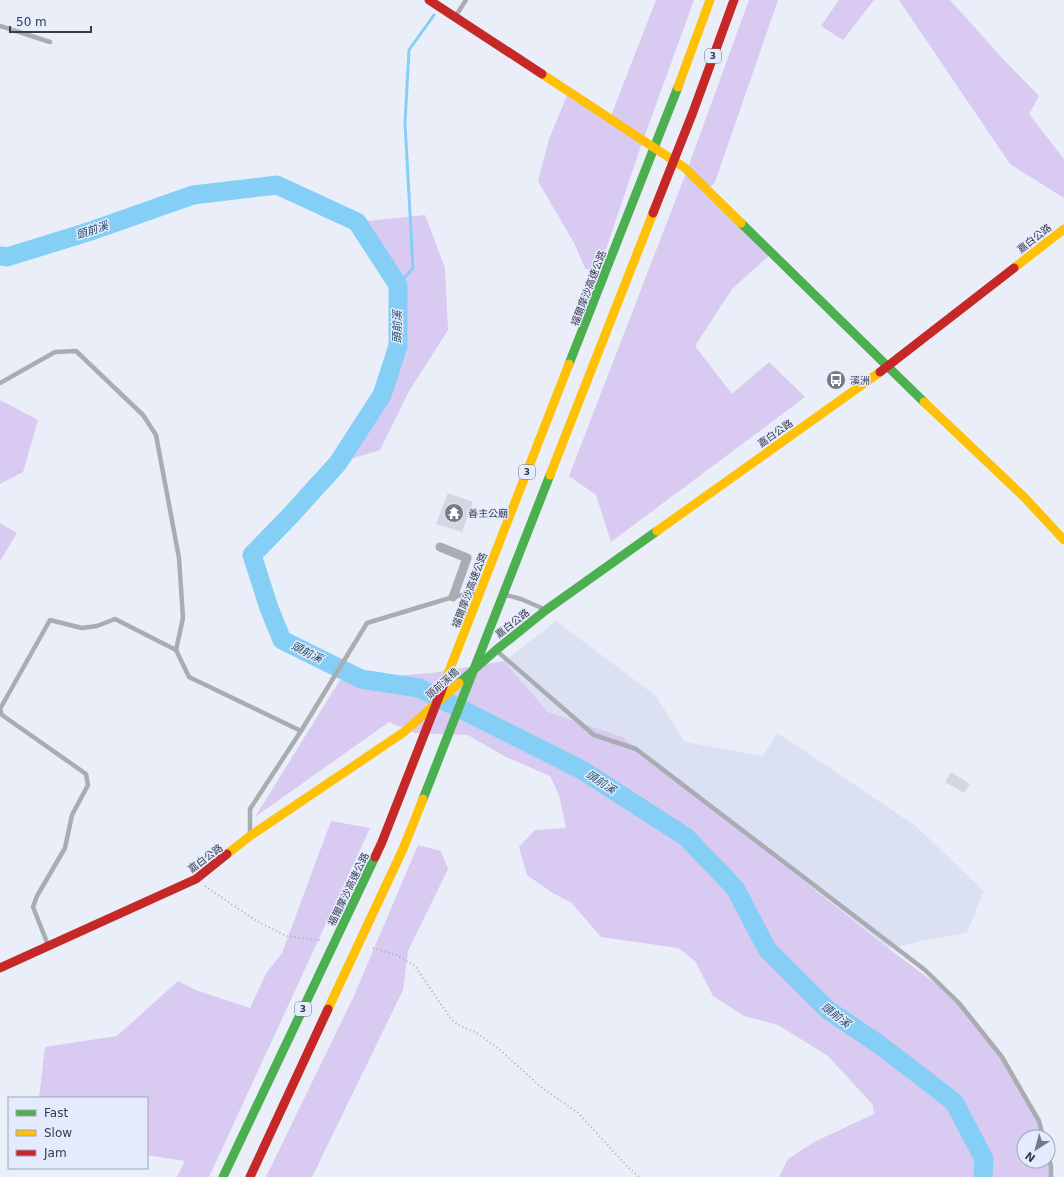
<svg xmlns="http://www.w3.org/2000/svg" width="1064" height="1177" font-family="'DejaVu Sans','Noto Sans TC',sans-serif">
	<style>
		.built { fill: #dbe1f3 }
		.green { fill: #d8caf0 }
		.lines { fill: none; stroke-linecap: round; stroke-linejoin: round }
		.stream { stroke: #85cff7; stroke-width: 3 }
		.river { stroke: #85cff7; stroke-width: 19 }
		.building { fill: #d5d6e1 }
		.path { stroke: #aaadb2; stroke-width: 2; stroke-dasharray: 1 3; stroke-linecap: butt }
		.lane { stroke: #a9acb1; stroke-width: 4.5 }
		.street { stroke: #a9acb1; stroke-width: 9 }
		.fast { stroke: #4caf50; stroke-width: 9 }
		.slow { stroke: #ffc107; stroke-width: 9 }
		.jam { stroke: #c62828; stroke-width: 9 }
		.labels { text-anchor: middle; stroke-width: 3; stroke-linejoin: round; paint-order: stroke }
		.shield { fill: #e4ebff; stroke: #6c707f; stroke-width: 1 }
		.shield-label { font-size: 9px; font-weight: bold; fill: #383c48 }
		.street-label { font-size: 10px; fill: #383c48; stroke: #e4ebff }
		.poi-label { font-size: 10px; fill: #383c48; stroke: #e4ebff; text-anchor: start }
		.water-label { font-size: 11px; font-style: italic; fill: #204b61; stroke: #e4ebff }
	</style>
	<rect width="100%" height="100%" fill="#eaeef9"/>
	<polygon class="built" points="556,621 656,696 685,742 762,756 778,733 917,827 984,891 967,933 920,941 889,949 623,737 548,712 504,661"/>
	<g class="green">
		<polygon points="656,0 694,0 642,143 598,273 585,268 574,243 538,181 549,139 568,93 609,121"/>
		<polygon points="749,0 778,0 715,182 706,192 771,254 732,289 695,346 732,394 769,362 805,397 611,542 596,495 569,476 686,173"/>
		<polygon points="839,0 874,0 843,40 821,26"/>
		<polygon points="899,0 950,0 1004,60 1039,96 1029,114 1064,159 1064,198 1010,164"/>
		<polygon points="425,215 445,268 448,330 409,391 380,450 338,463 382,395 398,346 398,285 357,222"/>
		<polygon points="0,400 38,420 23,472 0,484"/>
		<polygon points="0,523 17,533 0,561"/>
		<polygon points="504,661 548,712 623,737 889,949 954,997 1002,1057 1039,1121 1043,1137 1024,1137 1024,1161 1048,1161 1051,1177 779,1177 788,1159 814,1142 874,1114 873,1105 828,1056 778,1025 744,1016 713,996 695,961 678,948 601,937 572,903 551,892 527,875 519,847 535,830 566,828 559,795 550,776 506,757 468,735 415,733 389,722 255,817 340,680 432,673"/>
		<polygon points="331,821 370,828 209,1177 177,1177 185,1161 147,1155 147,1098 39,1098 45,1047 117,1036 178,981 198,991 250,1008 267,972 282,953"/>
		<polygon points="418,845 441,851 448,869 408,951 403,990 312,1177 266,1177 353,998"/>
	</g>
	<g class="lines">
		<polyline class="stream" points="398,285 413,268 405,123 409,50 434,15"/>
		<polyline class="river" points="0,256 7,257 91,231 193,195 277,185 357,222 398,285 398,346 382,395 338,463 290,516 252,555 269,608 282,640 361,679 419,688 582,770 686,837 735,888 767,949 828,1010 880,1045 954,1102 984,1159 983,1177"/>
	</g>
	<g class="building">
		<polygon points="448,493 473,502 462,532 436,524"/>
		<polygon points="951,772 970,784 964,793 945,782"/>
	</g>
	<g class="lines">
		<g class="path">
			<polyline points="205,886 255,920 286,936 320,940"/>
			<polyline points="373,948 396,955 415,966 451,1019 460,1026 475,1032 499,1049 542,1088 577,1112 628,1167 639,1177"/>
		</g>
		<g class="lane">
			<polyline points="455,17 466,0"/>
			<polyline points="0,26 50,42"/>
			<polyline points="0,383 55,352 76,351 143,415 156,435 179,558 183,618 176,650 189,677 301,731"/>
			<polyline points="506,595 521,599 544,609"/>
			<polyline points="498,652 594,735 636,749 925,970 959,1003 1002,1057 1039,1121 1043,1137"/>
			<polyline points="250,833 250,809 301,731 367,623 453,597 476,592"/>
			<polyline points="48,945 33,907 37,896 65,848 72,815 88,785 86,774 2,715 0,709 50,620 82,628 97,626 115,619 176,650"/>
			<polyline points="1048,1156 1051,1166 1051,1177"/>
		</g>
		<polyline class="street" points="440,547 467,558 453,597"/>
		<g class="fast">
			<polyline points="741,223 924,402"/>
			<polyline points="569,364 678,87"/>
			<polyline points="459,683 496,650 546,610 657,531"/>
			<polyline points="423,799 550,475"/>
			<polyline points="223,1177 375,857"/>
		</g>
		<g class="slow">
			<polyline points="542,74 685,168 741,223"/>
			<polyline points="678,87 710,0"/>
			<polyline points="1014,268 1064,229"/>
			<polyline points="924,402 1024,497 1064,540"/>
			<polyline points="550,475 653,213"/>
			<polyline points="657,531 880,372"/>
			<polyline points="444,684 569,364"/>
			<polyline points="227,854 250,836 404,732 459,683"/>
			<polyline points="328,1009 403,849 423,799"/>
		</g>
		<g class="jam">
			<polyline points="429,0 542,74"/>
			<polyline points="653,213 693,112 734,0"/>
			<polyline points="880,372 1014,268"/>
			<polyline points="375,857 382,842 444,684"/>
			<polyline points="0,968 196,879 227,854"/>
			<polyline points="250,1177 328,1009"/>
		</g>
	</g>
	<defs>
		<g id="bus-disc" transform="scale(1)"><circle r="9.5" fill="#767a86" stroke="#e4ebff"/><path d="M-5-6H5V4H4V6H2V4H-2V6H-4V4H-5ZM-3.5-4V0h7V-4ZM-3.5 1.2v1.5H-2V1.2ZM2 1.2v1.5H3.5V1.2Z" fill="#fff"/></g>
		<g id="temple-disc" transform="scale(1)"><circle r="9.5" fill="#767a86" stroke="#e4ebff"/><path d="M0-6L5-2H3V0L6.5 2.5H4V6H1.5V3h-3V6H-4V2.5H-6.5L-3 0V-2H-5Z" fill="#fff"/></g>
	</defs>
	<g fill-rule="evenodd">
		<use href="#bus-disc" x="836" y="380"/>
		<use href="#temple-disc" x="454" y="513"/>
	</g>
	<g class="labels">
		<g class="shield">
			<rect x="705" y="49" width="16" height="14" rx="3"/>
			<rect x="519" y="465" width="16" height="14" rx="3"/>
			<rect x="295" y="1002" width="16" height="14" rx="3"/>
		</g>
		<g class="shield-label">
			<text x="713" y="59">3</text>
			<text x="527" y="475">3</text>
			<text x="303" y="1012">3</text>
		</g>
		<g class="street-label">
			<text transform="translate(1034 238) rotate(-38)" y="4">嘉白公路</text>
			<text transform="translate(588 288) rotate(-69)" y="4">福爾摩沙高速公路</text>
			<text transform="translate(775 433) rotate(-35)" y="4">嘉白公路</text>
			<text transform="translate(469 590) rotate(-69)" y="4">福爾摩沙高速公路</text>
			<text transform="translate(512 623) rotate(-38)" y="4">嘉白公路</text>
			<text transform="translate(442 683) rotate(-42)" y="4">頭前溪橋</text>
			<text transform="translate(205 858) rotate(-37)" y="4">嘉白公路</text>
			<text transform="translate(348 889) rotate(-64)" y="4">福爾摩沙高速公路</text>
		</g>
		<g class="poi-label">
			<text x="850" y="384">溪洲</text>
			<text x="468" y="517">善主公廟</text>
		</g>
		<g class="water-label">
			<text transform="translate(92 230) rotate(-18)" y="4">頭前溪</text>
			<text transform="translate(397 327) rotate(-89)" y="4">頭前溪</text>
			<text transform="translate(307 652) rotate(26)" y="4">頭前溪</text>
			<text transform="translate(601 782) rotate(33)" y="4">頭前溪</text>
			<text transform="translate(836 1015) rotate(37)" y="4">頭前溪</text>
		</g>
	</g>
	<rect x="8" y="1097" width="140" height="72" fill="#e4ebff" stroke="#9fa5b6"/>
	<rect x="16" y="1110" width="20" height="6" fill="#4caf50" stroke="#9fa5b6"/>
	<text x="44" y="1117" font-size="12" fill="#383c48">Fast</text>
	<rect x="16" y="1130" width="20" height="6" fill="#ffc107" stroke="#9fa5b6"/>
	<text x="44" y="1137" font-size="12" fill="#383c48">Slow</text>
	<rect x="16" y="1150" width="20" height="6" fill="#c62828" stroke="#9fa5b6"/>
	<text x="44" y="1157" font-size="12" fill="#383c48">Jam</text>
	<g transform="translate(1036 1149) rotate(216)"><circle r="19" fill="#e4ebff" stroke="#9fa5b6"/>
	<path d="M0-3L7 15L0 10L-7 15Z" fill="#767a86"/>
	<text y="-6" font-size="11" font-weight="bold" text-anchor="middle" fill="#383c48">N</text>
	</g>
	<path d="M10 26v6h81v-6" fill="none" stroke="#383c48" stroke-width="2"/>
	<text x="16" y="26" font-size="12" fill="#383c48" stroke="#e4ebff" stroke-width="3" paint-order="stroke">50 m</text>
</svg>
